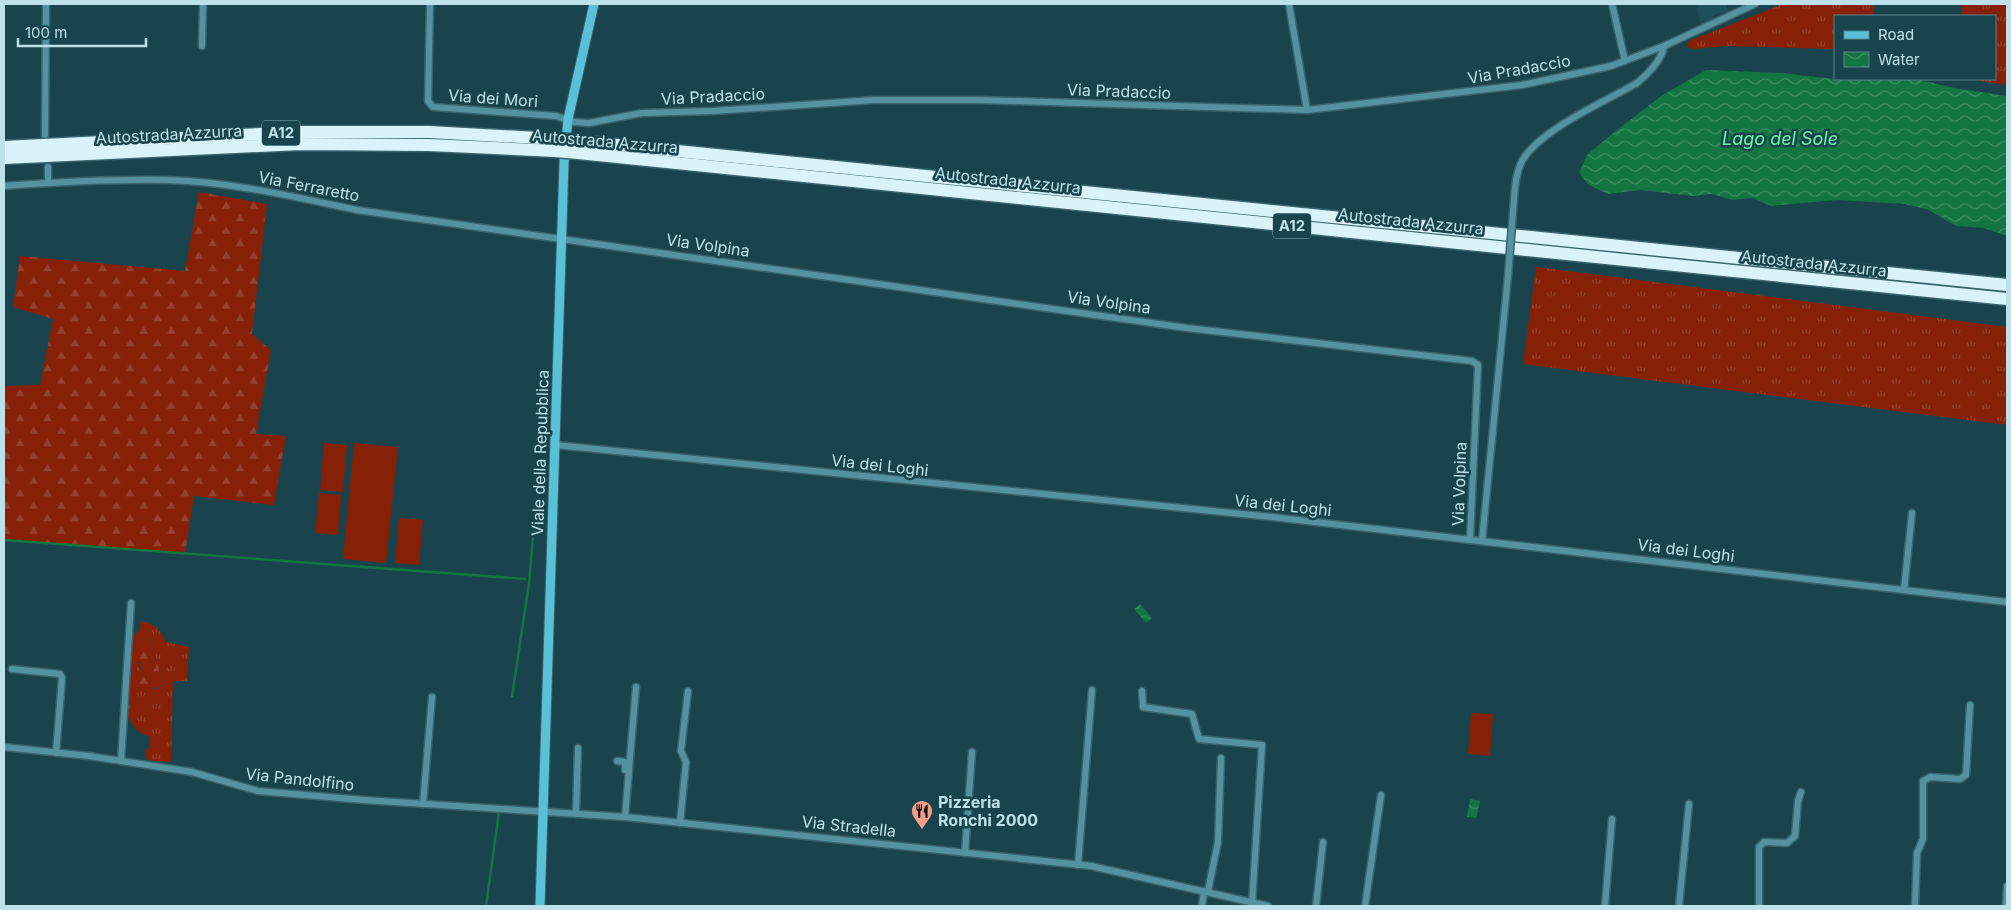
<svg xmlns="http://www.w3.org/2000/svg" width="2011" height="910" font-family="Inter,sans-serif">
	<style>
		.built { fill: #1e505a }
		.grass { fill: url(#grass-tufts); fill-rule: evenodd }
		.forest { fill: url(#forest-firs) }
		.pitch { fill: #862108 }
		.water { fill: url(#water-waves) }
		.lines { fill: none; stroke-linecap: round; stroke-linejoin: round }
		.stream { stroke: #137541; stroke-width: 2.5 }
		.street-casing { stroke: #3a636c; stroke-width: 9 }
		.secondary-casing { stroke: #3a636c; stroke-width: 11 }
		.highway-casing { stroke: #3a636c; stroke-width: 15 }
		.street { stroke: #5592a0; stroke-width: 6 }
		.secondary { stroke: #59c1d7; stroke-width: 9 }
		.highway { stroke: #d8f3f9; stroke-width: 12 }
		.street-bridge-casing { stroke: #3a636c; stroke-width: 9; stroke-linecap: butt }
		.highway-bridge-casing { stroke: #3a636c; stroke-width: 15; stroke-linecap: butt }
		.street-bridge { stroke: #5592a0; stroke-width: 6 }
		.highway-bridge { stroke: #d8f3f9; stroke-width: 12 }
		.labels { text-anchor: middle; stroke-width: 5; stroke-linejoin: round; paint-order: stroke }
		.shield { fill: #19444d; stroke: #8bb2bb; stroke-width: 1 }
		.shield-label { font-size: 15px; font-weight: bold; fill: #bce1ea }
		.street-label { font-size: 16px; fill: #bce1ea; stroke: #19444d }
		.poi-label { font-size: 16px; font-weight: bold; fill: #bce1ea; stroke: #19444d; text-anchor: start }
		.water-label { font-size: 18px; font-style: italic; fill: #67fba2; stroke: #19444d }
	</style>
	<defs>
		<pattern id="grass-tufts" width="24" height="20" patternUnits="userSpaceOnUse" patternTransform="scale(1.25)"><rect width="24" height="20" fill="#862108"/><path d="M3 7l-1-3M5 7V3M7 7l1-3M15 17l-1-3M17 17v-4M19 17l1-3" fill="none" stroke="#95412c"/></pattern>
		<pattern id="forest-firs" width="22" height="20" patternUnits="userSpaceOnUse" patternTransform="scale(1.25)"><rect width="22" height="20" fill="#862108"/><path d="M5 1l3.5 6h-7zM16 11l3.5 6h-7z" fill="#95412c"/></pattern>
		<pattern id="water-waves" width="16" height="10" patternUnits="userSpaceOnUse" patternTransform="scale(1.25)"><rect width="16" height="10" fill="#137541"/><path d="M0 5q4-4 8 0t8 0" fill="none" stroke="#3e8f66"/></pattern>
	</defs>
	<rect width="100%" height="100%" fill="#19444d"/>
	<polygon class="built" points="1696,4 1726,4 1728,11 1714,15 1714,20 1701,27"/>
	<g class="grass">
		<polygon points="1783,4 1874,4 1873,16 1835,16 1835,49 1726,46 1694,49 1687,47 1687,43 1691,40"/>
		<polygon points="1962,4 2007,4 2007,85 1968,79 1995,79 1995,16 1961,16"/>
		<polygon points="1536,267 2007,327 2007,425 1523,364"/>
		<path d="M141,621C154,623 161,630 166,642L189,647L187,681H173L171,762L147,760L145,750L149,748V736C139,735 132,725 128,717L131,638L140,630ZM146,637L152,640L159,671L165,684L157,689H142L139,678L142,674L138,663Z"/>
	</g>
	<g class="forest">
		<polygon points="199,192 267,204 252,334 271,350 256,434 286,436 274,505 194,496 185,554 4,540 4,386 40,385 53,319 13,307 20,256 185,271"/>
		<path d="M144,636L152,640L159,671L165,684C158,689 144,692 138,686C137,680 140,679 141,674C144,662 125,648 144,636Z"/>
	</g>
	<g class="pitch">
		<polygon points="324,443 347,445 343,492 320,490"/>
		<polygon points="354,443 398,447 386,563 343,559"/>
		<polygon points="319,493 341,495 338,535 315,533"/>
		<polygon points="399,518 423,520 419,565 395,563"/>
		<polygon points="1471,713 1493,714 1490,756 1468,754"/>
	</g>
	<g class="water">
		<polygon points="1706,70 1782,73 1835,79 1915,79 1954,88 2007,96 2007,236 1984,228 1956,226 1929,210 1905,204 1837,200 1771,206 1753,198 1732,200 1712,194 1692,196 1641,190 1608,194 1589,185 1581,176 1580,171 1587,155 1612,134 1661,96"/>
		<polygon points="1140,604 1152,618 1146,623 1134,609"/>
		<polygon points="1470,799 1480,801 1476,818 1467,817"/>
	</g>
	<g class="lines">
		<g class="stream">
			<polyline points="4,540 525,579"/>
			<polyline points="512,696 529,584 534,523"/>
			<polyline points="486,906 499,812"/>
		</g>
		<g class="street-casing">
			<g id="street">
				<polyline points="430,4 428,101 433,107 556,116 574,122 589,123 642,113 713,111 874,100 980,100 1307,110 1522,85 1611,66 1664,46 1755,4"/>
				<polyline points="1289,4 1307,110"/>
				<polyline points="1612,4 1625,61"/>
				<polyline points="202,46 203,4"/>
				<polyline points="45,135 46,4"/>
				<polyline points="48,167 48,182"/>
				<path d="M4,186C58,182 114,179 168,180C232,182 295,197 357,210L1187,328L1472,361L1478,365L1470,540"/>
				<path d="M1514,199C1515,186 1516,173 1522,161C1539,130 1606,101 1637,83C1647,75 1662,60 1664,46"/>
				<polyline points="556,445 1272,517 2007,602"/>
				<polyline points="1482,541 1508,276"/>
				<polyline points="1904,590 1912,513"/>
				<polyline points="12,669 60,674 62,678 56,753"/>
				<polyline points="1142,691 1143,707 1192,714 1199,739 1262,745 1252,904"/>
				<polyline points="4,747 89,756 192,772 258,791 364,800 625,817 1091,866 1268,906"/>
				<polyline points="121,761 131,603"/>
				<polyline points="617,761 625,762 625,770"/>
				<polyline points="423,804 432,697"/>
				<polyline points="576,814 578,748"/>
				<polyline points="625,817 636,687"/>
				<polyline points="680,823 686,762 681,751 688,691"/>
				<polyline points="965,853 972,752"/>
				<polyline points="1078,865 1092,690"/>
				<polyline points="1208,891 1218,842 1221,758"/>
				<polyline points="1202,906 1204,891"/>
				<polyline points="1316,906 1323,842"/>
				<polyline points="1365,906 1381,795"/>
				<polyline points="1605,906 1612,819"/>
				<polyline points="1679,906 1689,804"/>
				<polyline points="1759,906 1759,847 1764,842 1787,843 1795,836 1798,801 1801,792"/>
				<polyline points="1915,906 1917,853 1923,839 1923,781 1930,777 1960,779 1966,775 1970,705"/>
				<polyline points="2006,906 2007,886"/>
			</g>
		</g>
		<g class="secondary-casing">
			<polyline id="secondary" points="540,906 564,163 568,119 594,4"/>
		</g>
		<g class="highway-casing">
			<g id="highway">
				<polyline points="578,141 2007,285"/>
				<polyline points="4,147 299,132 429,132 557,139"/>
				<polyline points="578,153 2007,299"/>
				<polyline points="4,158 300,144 429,145 555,151"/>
			</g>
		</g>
		<use href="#street" class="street"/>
		<use href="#secondary" class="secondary"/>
		<use href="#highway" class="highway"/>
		<g class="street-bridge-casing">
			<polyline id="street-bridge" points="1508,276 1514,199"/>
		</g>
		<g class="highway-bridge-casing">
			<g id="highway-bridge">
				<polyline points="557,139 578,141"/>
				<polyline points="555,151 578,153"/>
			</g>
		</g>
		<use href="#street-bridge" class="street-bridge"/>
		<use href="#highway-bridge" class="highway-bridge"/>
	</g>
	<defs>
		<g id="restaurant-pin" transform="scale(1.125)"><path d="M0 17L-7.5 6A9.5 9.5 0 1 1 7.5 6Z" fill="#f49e89" stroke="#19444d"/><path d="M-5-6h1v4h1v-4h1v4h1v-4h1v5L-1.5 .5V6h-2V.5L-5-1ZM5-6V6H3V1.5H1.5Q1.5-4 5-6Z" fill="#111"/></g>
	</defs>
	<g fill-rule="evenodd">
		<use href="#restaurant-pin" x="922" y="811"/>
	</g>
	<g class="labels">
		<g class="shield">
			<rect x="262" y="120.5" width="38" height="25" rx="4"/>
			<rect x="1273" y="213.5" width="38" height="25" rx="4"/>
		</g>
		<g class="shield-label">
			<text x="281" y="138">A12</text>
			<text x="1292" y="231">A12</text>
		</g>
		<g class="street-label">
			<text transform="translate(1519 69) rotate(-10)" y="6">Via Pradaccio</text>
			<text transform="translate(1119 91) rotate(2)" y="6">Via Pradaccio</text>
			<text transform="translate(713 96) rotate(-3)" y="6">Via Pradaccio</text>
			<text transform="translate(493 98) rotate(4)" y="6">Via dei Mori</text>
			<text transform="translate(169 134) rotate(-3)" y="6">Autostrada Azzurra</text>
			<text transform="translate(605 141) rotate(5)" y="6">Autostrada Azzurra</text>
			<text transform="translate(1008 180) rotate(6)" y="6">Autostrada Azzurra</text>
			<text transform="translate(309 186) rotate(11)" y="6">Via Ferraretto</text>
			<text transform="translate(1411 221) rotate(6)" y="6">Autostrada Azzurra</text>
			<text transform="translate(708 245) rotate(8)" y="6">Via Volpina</text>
			<text transform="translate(1814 263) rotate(6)" y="6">Autostrada Azzurra</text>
			<text transform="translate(1109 302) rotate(8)" y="6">Via Volpina</text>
			<text transform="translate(540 453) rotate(-88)" y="6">Viale della Repubblica</text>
			<text transform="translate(880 465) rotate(6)" y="6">Via dei Loghi</text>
			<text transform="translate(1459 484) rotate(-88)" y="6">Via Volpina</text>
			<text transform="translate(1283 505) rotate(6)" y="6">Via dei Loghi</text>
			<text transform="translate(1686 550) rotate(7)" y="6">Via dei Loghi</text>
			<text transform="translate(300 779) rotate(6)" y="6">Via Pandolfino</text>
			<text transform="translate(849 826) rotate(6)" y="6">Via Stradella</text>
		</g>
		<g class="poi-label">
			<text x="938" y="808">Pizzeria<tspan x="938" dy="18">Ronchi 2000</tspan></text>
		</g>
		<g class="water-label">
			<text x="1780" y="145">Lago del Sole</text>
		</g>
	</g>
	<rect width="2011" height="910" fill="none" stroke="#bce1ea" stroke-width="10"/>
	<rect x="1834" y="15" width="162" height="65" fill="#19444d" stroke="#5a838c"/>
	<rect x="1844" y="31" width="25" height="8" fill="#59c1d7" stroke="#5a838c"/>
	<text x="1878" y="40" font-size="15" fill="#bce1ea">Road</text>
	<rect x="1844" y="52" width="25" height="15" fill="url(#water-waves)" stroke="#5a838c"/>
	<text x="1878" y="65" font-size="15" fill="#bce1ea">Water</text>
	<path d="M18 38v8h128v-8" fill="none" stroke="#bce1ea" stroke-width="2.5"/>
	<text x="25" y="38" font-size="15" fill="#bce1ea" stroke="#19444d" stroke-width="4" paint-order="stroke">100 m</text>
</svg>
